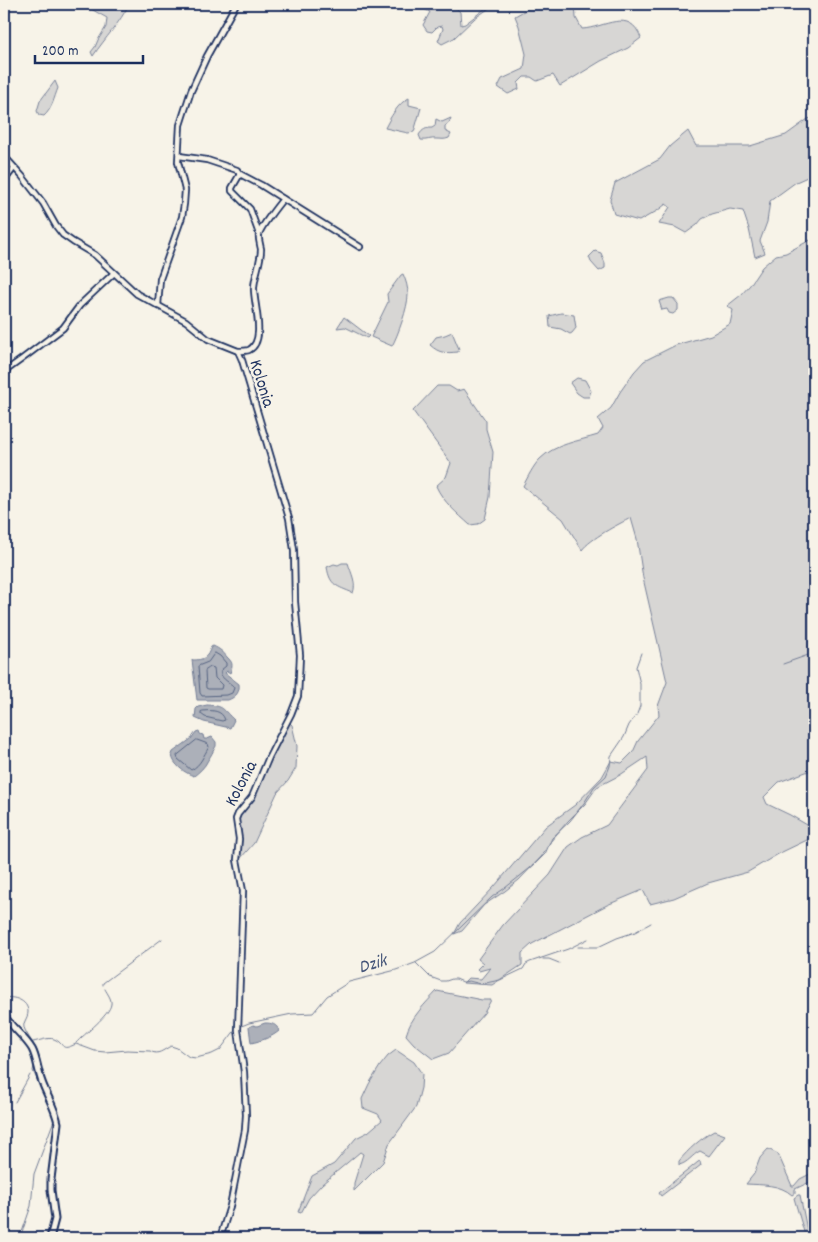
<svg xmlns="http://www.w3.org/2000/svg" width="818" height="1242" font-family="Dekko,sans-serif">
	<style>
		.green { fill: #d7d6d4; stroke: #798299 }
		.water { fill: #acb0b9; stroke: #727c95 }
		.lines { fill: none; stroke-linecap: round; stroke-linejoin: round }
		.shore { stroke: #556382; stroke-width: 1 }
		.stream { stroke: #727c95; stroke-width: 1 }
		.minor-casing { stroke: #1b2f5e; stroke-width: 8 }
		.tertiary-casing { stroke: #1b2f5e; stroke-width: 9 }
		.minor { stroke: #f7f3e8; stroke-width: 4.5 }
		.tertiary { stroke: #f7f3e8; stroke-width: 5 }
		.labels { text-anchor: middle; stroke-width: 5; stroke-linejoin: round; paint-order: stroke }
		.street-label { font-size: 18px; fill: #1b2f5e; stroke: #f7f3e8 }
		.water-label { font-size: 19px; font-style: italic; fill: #465679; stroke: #f7f3e8 }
	</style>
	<rect width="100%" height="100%" fill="#f7f3e8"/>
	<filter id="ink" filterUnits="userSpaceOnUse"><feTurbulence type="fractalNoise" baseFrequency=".02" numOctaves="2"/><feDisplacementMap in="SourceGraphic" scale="10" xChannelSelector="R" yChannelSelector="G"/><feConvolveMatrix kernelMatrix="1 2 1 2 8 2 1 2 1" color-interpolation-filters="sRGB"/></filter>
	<g filter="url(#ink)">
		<g class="green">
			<path d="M85,4H129C120,23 105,38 93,56L91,52L95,47L98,40L106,27L107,18L84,5Z"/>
			<polygon points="426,4 452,4 460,12 461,25 465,24 491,4 493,4 494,5 475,18 454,38 442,44 438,41 443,29 442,26 437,27 432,32 427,31 423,25 430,12 424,9"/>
			<path d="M536,4H575L576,18L582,29C604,28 630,7 641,38L628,48L601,61L560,86L553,75L537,81L531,77H524L518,83L519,89L508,94L498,87L502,79L524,69L526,54L519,26L515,16Z"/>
			<path d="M55,81L58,88C54,98 52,109 44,116L39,115L37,111L40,101Z"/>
			<path d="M409,98V105L421,108L414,132L408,133L385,128C390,118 398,103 409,98Z"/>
			<polygon points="814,117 814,174 796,182 770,201 767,222 760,241 765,253 755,257 749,229 743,211 730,209 712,214 702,219 697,225 686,233 675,227 659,224 670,207 666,204 657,211 639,221 614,214 610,200 615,183 660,159 670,146 688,131 696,146 750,146 786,135 808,119"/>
			<path d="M451,118L449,123L445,126V131L451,134L449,138C444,140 442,139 437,139C431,138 426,141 421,140L419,135C423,129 426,128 432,128L435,126L436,119L442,122Z"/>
			<path d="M814,238V769L779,782L764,797L767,804L790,815L814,829V832L807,840L780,853L748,872L708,883L674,898L650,904L643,890L607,905L532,944L522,953V965L492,985L463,983L468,978L481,979L490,968L479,971L477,969L483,963L478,959L503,925L550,875L568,847L582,837L607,825L648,770L647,757L620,775L597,787L585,804L568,821L550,842L542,856L519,880L505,891L484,905L462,931L454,934L460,923L494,887L546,826L575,805L602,777L611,761L622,763L633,752L638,741L659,715L658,706L667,682L643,578L637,539L631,518C618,524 590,539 582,550L563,519L523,486C528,477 533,466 540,459C555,444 579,441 598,435L603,428L598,419L611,408L620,392L634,372L644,361L676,345L711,335L730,324L733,310L727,306L741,295L750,285L762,267L776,255L786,253Z"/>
			<polygon points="595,251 601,253 605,263 605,268 599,271 591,262 589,257"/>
			<path d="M403,274C406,281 408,287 408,295C408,307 398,335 392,346L371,337L388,302L387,294L401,275Z"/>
			<polygon points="669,298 673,298 678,304 678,310 673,314 669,313 667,309 662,310 659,301"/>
			<polygon points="561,313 574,315 576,328 572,333 570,334 561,329 550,327 549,316"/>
			<polygon points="344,317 369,336 367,338 345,327 337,328"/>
			<path d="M452,332L459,349L458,352C446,353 440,354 430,345L436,337L445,335Z"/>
			<polygon points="577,378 585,380 591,391 589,397 583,397 577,393 570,383"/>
			<path d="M437,386H449L457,391L464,389L486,421V429L493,452L490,497L485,519L478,524L470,525C458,514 443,502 436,486L446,477L451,463L413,411Z"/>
			<path d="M342,563H348C351,573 357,583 353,593C337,586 330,586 327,567L334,564L338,565Z"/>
			<polygon points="289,722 292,725 297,746 296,768 288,781 277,793 254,843 240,859 241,845 238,824 239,815 253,799 261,779"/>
			<path d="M437,991L482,1000H491L484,1013L449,1053L433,1059L414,1044L406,1035C411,1017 425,1004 437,991Z"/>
			<polygon points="396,1050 414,1062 422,1074 421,1088 416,1107 389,1144 383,1162 354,1191 354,1183 363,1154 360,1152 322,1184 309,1198 301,1213 298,1212 312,1176 334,1164 356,1138 368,1132 382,1120 378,1114 363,1108 362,1099 369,1084 380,1066 388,1056"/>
			<path d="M714,1131L725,1135L709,1156L700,1151C692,1155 688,1163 679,1165V1161C688,1150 701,1138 714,1131Z"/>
			<path d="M768,1149L778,1154L792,1186H794L800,1179L814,1172V1180L795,1189V1193L792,1195C780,1184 762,1185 746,1184L754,1174L760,1158Z"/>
			<polygon points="700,1161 701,1165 661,1196 659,1193 687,1171 698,1162"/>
			<polygon points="798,1195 800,1195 807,1230 804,1232 794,1198"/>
		</g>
		<g class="water">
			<path d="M213,646C220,649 223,652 227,657C233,663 233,664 230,673L227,671L225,673L239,684C240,692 236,697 228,700H197L192,660C204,660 207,658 211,647Z"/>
			<path d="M207,705C225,706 222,709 234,720L230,728L204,722L195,718L196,709L198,707Z"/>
			<path d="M199,731L200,734L203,735L204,739H207L212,737L216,742V746C213,751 211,756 208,760C205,767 199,772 194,776C185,773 173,765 172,755L173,752L191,739L196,732Z"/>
			<path d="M265,1023C271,1023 277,1024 279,1031C272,1037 261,1041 251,1043L249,1027L253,1025L257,1026Z"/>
		</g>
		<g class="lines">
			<g class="shore">
				<path d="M215,653L220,656L226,663V666L221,670C219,678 228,681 233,686L234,688L232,693L227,695L202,696L200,693L198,666L208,662Z"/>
				<polygon points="211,667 214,668 215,678 222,685 221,689 208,689 206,688 205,671"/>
				<path d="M203,711C212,710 222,710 225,720L222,721L205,717L201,714V712Z"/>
				<path d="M197,740L208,744L209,747C203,756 201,765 191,770L178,759L177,756Z"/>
			</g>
			<g class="stream">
				<polyline points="783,664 814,653"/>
				<polyline points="578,947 598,947 617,938 635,932 651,923"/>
				<polyline points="543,959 549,959 559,963"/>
				<polyline points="416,963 430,977 441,981 446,981 452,979 456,979 463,982 469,981 481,984 500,980 523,969 526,964 530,962 568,949 588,939"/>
				<polyline points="103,985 103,983 162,939"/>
				<path d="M4,998C13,996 28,1000 28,1012C28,1019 21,1023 25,1030C30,1041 40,1049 39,1062"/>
				<polyline points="239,1027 249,1023 292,1014 313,1013 327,996 349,982 396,970 415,963 435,952 492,897 505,888 534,865 545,854 552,838 570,821 584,803 594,787 606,776 610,766 611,756 624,737 629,725 637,714 640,706 640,684 636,667 641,653"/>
				<path d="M33,1042C39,1041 48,1037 54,1039C66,1044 59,1052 76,1044L95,1051L105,1052L127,1050L150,1051C158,1056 163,1050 171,1046L177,1048L189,1057L196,1058L212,1054L220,1050L236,1029"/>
				<path d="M76,1043C84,1034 110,1015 111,1004C112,999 107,993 105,989"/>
				<polyline points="15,1102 30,1075"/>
				<polyline points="20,1238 31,1206 34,1174 54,1120 48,1102 33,1071 34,1066"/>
			</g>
			<g class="minor-casing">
				<g id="minor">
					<polyline points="4,156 22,176 43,203 56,226 63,235 73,242 95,255 137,294 186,321 208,339 238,351 242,360 289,518 294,550 295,602 300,655 299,677 298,696 291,714 269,757 252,797 238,814 236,819 239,839 237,860 243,891 238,1030 244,1072 246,1115 245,1130 230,1206 220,1238"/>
					<polyline points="179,156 207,160 237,170 240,174 261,185 360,247"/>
					<polyline points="240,174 232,188 232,191 250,209 259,234"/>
					<polyline points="4,181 14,168"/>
					<polyline points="158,306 160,279 182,217 184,204 185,190 178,162 180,125 191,91 207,56 236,4"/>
					<path d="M238,351C241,351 246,351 249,350C267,341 253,302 254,287C255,274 261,262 261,249C260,244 258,238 259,234C261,227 277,206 283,199"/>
					<polyline points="4,372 22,359 63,328 80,305 114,273"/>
				</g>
			</g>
			<g class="tertiary-casing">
				<path id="tertiary" d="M4,1015C12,1028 24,1036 32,1049C37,1058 38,1072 42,1082C47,1096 55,1108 58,1123L51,1179V1190L55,1219L50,1238"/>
			</g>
			<use href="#minor" class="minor"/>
			<use href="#tertiary" class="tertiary"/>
		</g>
	</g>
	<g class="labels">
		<g class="street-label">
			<text transform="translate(263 383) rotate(73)" y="6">Kolonia</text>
			<text transform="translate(240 783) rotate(-62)" y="6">Kolonia</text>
		</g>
		<g class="water-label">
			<text transform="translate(372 962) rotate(-16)" y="7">Dzik</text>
		</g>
	</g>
	<rect width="818" height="1242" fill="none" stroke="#f7f3e8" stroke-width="20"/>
	<rect x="10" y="10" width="798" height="1222" fill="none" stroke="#1b2f5e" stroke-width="2" filter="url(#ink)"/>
	<path d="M35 55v8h108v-8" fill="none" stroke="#1b2f5e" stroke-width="2.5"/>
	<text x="42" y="55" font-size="15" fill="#1b2f5e" stroke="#f7f3e8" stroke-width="4" paint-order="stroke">200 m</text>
</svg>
